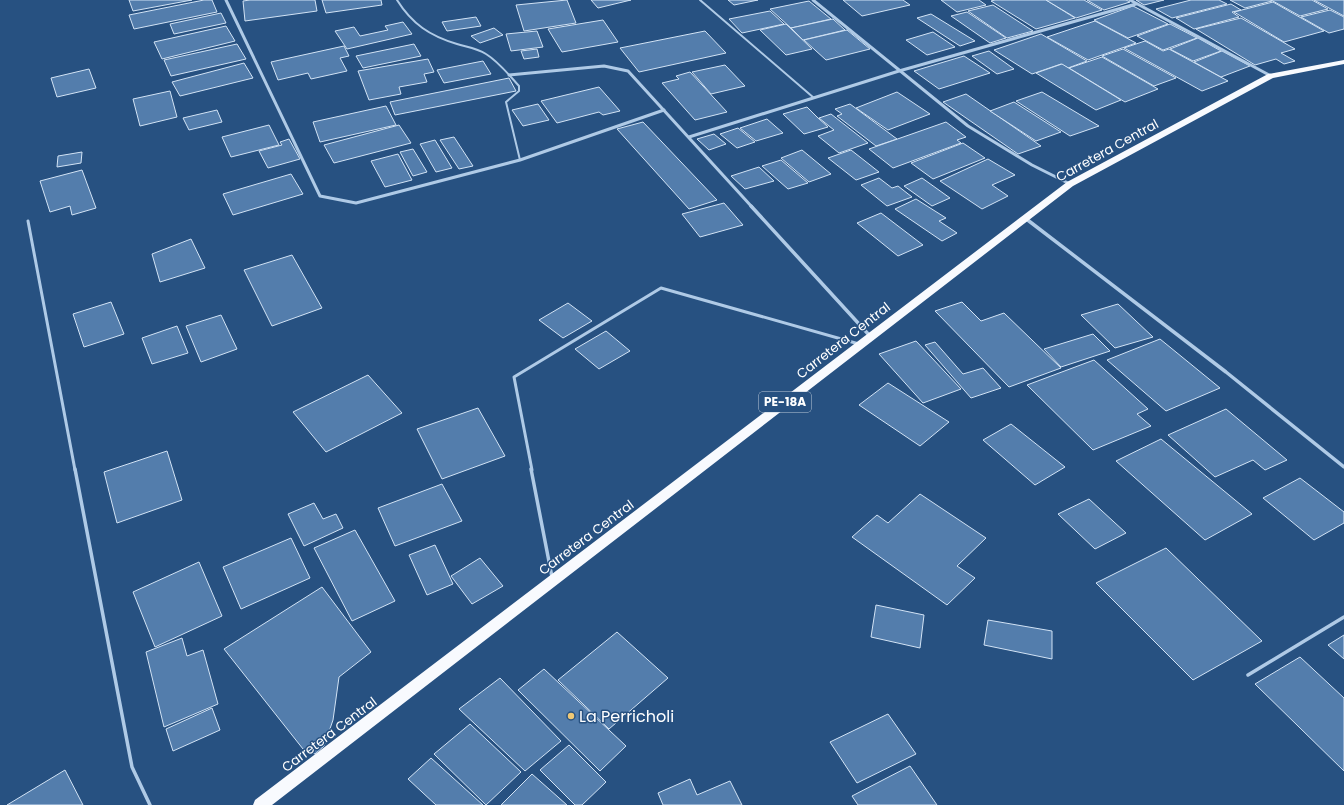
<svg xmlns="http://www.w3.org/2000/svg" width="1344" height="805" font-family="Poppins,sans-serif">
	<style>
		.building { fill: #537dac; stroke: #d2e3f5 }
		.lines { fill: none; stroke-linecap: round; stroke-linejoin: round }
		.service-far2 { stroke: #afcae6; stroke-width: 2 }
		.service-far1 { stroke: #afcae6; stroke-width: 3 }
		.service { stroke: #afcae6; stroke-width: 3.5 }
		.minor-far1 { stroke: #afcae6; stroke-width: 3 }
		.minor { stroke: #afcae6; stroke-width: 3.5 }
		.trunk { fill: #f8fafe; fill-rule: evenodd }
		.poi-dot { fill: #efc875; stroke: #275181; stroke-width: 1.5 }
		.labels { text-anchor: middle; stroke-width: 3; stroke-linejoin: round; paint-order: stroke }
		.shield { fill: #275181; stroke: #becbd9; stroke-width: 1 }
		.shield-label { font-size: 12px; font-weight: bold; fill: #fff }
		.street-label { font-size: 13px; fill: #fff; stroke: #275181 }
		.near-poi-label { font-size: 16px; fill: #fff; stroke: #275181; text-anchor: start }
	</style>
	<rect width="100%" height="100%" fill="#275181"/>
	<g class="building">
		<polygon points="129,0 192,0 133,11"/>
		<polygon points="204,0 212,0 217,12 134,29 129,15"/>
		<polygon points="250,0 315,0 317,11 245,21 243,1"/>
		<polygon points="322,0 381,0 382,5 326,13"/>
		<polygon points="567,0 576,23 524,31 516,5"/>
		<polygon points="591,0 631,0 598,8"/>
		<polygon points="728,0 758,0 734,5"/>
		<polygon points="843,0 903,0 910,5 862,16"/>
		<polygon points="941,0 979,0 986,5 957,12"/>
		<polygon points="995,0 1046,0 1075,18 1036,29 991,1"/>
		<polygon points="1046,0 1084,0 1102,10 1076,18"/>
		<polygon points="1087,0 1126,0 1130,2 1104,10"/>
		<polygon points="1136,0 1164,0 1144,5"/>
		<polygon points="1191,0 1219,0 1227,4 1172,18 1156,9"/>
		<polygon points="1230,0 1270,0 1272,1 1245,8"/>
		<polygon points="1271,0 1312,0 1328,9 1300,16"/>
		<polygon points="1314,0 1344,0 1344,16"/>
		<polygon points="809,1 831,19 791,28 770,9"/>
		<polygon points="1273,2 1324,31 1284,42 1234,12"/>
		<polygon points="1231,4 1241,10 1232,12 1239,17 1194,29 1176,18"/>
		<polygon points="993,5 1033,31 1007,38 968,11"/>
		<polygon points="1133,6 1168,24 1128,38 1094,20"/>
		<polygon points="1330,10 1344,17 1344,29 1329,33 1301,17"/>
		<polygon points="770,11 784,24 742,33 729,19"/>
		<polygon points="967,12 1006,38 990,43 951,16"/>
		<polygon points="221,13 226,23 174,34 170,24"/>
		<polygon points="931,14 975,41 960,46 917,18"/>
		<polygon points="476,17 481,26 447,31 442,22"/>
		<polygon points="1241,18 1295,49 1281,53 1295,61 1284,64 1276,59 1255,65 1196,29"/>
		<polygon points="833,19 845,30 803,40 791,28"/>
		<polygon points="603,20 618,42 562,52 548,29"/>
		<polygon points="1095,21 1136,43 1088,60 1047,37"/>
		<polygon points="403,22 412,34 347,49 335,31 354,27 360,36 388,30 385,26"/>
		<polygon points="786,24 812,49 786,55 760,30"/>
		<polygon points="1170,24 1197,38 1163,50 1137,36"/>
		<polygon points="226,26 235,41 162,59 154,42"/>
		<polygon points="494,28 503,35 480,43 471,36"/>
		<polygon points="847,30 870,49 826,60 804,40"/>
		<polygon points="537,31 543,47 511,51 506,34"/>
		<polygon points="705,31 726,53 639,72 620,48"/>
		<polygon points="933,32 955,47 927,55 906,40"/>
		<polygon points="1041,34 1087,61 1068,68 1061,64 1032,74 994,50"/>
		<polygon points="1198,38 1221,51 1193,61 1170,49"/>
		<polygon points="1145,41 1163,51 1169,49 1228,81 1202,91 1124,48"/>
		<polygon points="237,44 246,59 171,76 164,60"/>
		<polygon points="414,44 421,56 363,68 356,56"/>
		<polygon points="344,46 349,56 340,58 347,71 311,79 308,73 278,80 271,62"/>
		<polygon points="537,49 539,57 524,59 521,51"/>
		<polygon points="1123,49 1176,78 1154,86 1102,56"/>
		<polygon points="989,51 1014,69 997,74 972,56"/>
		<polygon points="1222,51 1250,66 1221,77 1194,62"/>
		<polygon points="964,56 990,73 939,89 914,71"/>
		<polygon points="1102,57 1158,89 1125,102 1069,68"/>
		<polygon points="428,59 434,72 424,74 427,82 399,87 401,94 369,100 358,71"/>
		<polygon points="483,61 491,74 444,83 437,70"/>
		<polygon points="244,63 253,78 180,96 172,82"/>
		<polygon points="1062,64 1121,100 1096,110 1036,73"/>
		<polygon points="725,65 745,86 711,94 692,72"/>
		<polygon points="89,69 96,88 57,97 51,78"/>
		<polygon points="690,72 727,112 695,120 662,83 679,79 676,76"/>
		<polygon points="509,78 516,91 395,115 390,102"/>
		<polygon points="599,87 620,111 603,115 599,112 557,123 541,101"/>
		<polygon points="170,91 177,117 140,126 133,99"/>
		<polygon points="897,92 930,114 888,130 856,108"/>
		<polygon points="1042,92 1099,126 1070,136 1016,101"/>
		<polygon points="966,94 1041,146 1018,154 943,102"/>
		<polygon points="1014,102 1061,132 1036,141 990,111"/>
		<polygon points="538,104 549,120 523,126 512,110"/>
		<polygon points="850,104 897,139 876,146 837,116 842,114 835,109"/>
		<polygon points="386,106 396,125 320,142 313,122"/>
		<polygon points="807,107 817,117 828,127 804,134 783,114"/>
		<polygon points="217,110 222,122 189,130 183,118"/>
		<polygon points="831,114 868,143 839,153 818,136 834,130 819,118"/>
		<polygon points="767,119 783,133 756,141 740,128"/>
		<polygon points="643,122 717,200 689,209 617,129"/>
		<polygon points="946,122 966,137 957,140 961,143 893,168 869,149"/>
		<polygon points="269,125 279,145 231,157 222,137"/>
		<polygon points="399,125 411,143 334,163 324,145"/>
		<polygon points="738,128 755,142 737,148 720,134"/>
		<polygon points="714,134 726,144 709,150 697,139"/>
		<polygon points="454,137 473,166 459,169 440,140"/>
		<polygon points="289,139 300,159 268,168 259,151 282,145 280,142"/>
		<polygon points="435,140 452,168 436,172 420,144"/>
		<polygon points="963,143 985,158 933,179 911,163"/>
		<polygon points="413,149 427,172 413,176 400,152"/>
		<polygon points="802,150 831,174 809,182 781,158"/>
		<polygon points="851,150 879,172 856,180 828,158"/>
		<polygon points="82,152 81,163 57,167 58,156"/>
		<polygon points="398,154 412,180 385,187 371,161"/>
		<polygon points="988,159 1015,175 992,185 1008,196 982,209 940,181"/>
		<polygon points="781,160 808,183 788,189 762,166"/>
		<polygon points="759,167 774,181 745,189 731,176"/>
		<polygon points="82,170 96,208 72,215 70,206 50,212 40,181"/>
		<polygon points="291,174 303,194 233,215 223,194"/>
		<polygon points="879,178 892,188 898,186 912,197 887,206 861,185"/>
		<polygon points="922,178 950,198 932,206 904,186"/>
		<polygon points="916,199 946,218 939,221 957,233 942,241 895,209"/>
		<polygon points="724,203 743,225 700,237 682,214"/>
		<polygon points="881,213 923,245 898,256 857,223"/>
		<polygon points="191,239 205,268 160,282 152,254"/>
		<polygon points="292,255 322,308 272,326 244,270"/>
		<polygon points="111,302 124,334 84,347 73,314"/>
		<polygon points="962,302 981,321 1004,313 1061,368 1009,387 935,311"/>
		<polygon points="568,303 592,321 563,338 539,320"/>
		<polygon points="1118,304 1153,337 1115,348 1081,315"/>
		<polygon points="221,315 237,349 201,362 186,326"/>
		<polygon points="177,326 188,353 152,364 142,338"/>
		<polygon points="606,331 630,351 599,369 575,349"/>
		<polygon points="1093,334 1110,351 1061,367 1044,349"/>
		<polygon points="1160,339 1220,388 1166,411 1107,360"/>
		<polygon points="916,341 961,389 923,403 879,354"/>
		<polygon points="935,342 963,374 983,368 1001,388 971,398 925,345"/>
		<polygon points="1094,360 1148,409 1137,414 1151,426 1093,450 1027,385"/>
		<polygon points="368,375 402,413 326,452 293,412"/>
		<polygon points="888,383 949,422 920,446 859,405"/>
		<polygon points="478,408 505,456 442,479 417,429"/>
		<polygon points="1226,409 1287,460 1265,470 1253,460 1215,477 1168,435"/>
		<polygon points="1011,424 1065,467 1035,485 983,440"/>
		<polygon points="1161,439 1252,514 1205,540 1116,461"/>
		<polygon points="167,451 182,500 117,523 104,472"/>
		<polygon points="1300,478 1344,512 1344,523 1314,540 1263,498"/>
		<polygon points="442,484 462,521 395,546 378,508"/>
		<polygon points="920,494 986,538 957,566 975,578 947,605 852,537 877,515 888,523"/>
		<polygon points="1089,499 1126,533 1095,549 1058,514"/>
		<polygon points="314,503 323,519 336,514 343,528 304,546 288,514"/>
		<polygon points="355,530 395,601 352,621 314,548"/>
		<polygon points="291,538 310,578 241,609 223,567"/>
		<polygon points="435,545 453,584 427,595 409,555"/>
		<polygon points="1166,548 1262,641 1193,680 1096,583"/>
		<polygon points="480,558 503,586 472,604 451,576"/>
		<polygon points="199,562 222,616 155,647 133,592"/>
		<polygon points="322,587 371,652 339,677 333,720 324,746 315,754 303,749 224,649"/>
		<polygon points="876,605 924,615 920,648 871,637"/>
		<polygon points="988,620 1052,631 1052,659 984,645"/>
		<polygon points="617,632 668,678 609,729 558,680"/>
		<polygon points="1344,635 1344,659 1328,645"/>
		<polygon points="182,638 187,656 203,650 218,704 164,727 146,652"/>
		<polygon points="1300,657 1344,698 1344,771 1255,684"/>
		<polygon points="544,669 626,746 600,771 518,690"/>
		<polygon points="500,678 561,741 525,771 459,709"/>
		<polygon points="212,708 220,730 173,751 166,729"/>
		<polygon points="888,714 916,754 857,783 830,742"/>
		<polygon points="470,724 521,772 486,805 434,754"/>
		<polygon points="569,745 606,782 582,805 575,805 540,770"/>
		<polygon points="431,758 483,805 436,805 408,779"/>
		<polygon points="910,766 937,805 858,805 852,796"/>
		<polygon points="65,770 83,805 7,805"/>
		<polygon points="532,774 567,805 501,805"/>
		<polygon points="690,779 697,795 730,781 742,805 663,805 658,793"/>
	</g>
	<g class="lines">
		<g class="service-far2">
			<path d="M397,0C412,24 430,36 457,44C467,47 477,48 486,54C499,62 509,75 519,86V91L506,102L520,160"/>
			<polyline points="700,0 814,98"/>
		</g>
		<g class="service-far1">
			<polyline points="28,221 75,470"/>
			<polyline points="532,470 514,377 661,288 859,344"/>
		</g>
		<g class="service">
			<polyline points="75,469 132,767 150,805"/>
			<polyline points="531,469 552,577"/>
			<polyline points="1248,675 1344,617"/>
		</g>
		<g class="minor-far1">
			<polyline points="226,0 320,196 356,203 520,160 664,110"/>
			<polyline points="813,0 968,126 1032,165 1070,184"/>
			<polyline points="1130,0 1271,76"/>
			<polyline points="509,75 604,66 628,71 752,207"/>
			<polyline points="689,137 899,71 1136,4"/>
		</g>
		<g class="minor">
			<polyline points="751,206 870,336"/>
			<polyline points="1025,218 1226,372 1344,467"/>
		</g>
		<polygon class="trunk" points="1344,60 1344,64 1273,78 1073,186 272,805 253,805 255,800 1067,182 1268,74"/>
	</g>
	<circle class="poi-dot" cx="571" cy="716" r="4"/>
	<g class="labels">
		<rect class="shield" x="759" y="392" width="52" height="20" rx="3"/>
		<g class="shield-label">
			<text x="785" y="406">PE-18A</text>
		</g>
		<g class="street-label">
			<text transform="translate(1107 150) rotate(-29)" y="5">Carretera Central</text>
			<text transform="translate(843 340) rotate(-38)" y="5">Carretera Central</text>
			<text transform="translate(586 537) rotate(-37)" y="5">Carretera Central</text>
			<text transform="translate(329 734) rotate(-37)" y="5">Carretera Central</text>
		</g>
		<g class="near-poi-label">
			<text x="579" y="722">La Perricholi</text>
		</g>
	</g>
</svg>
